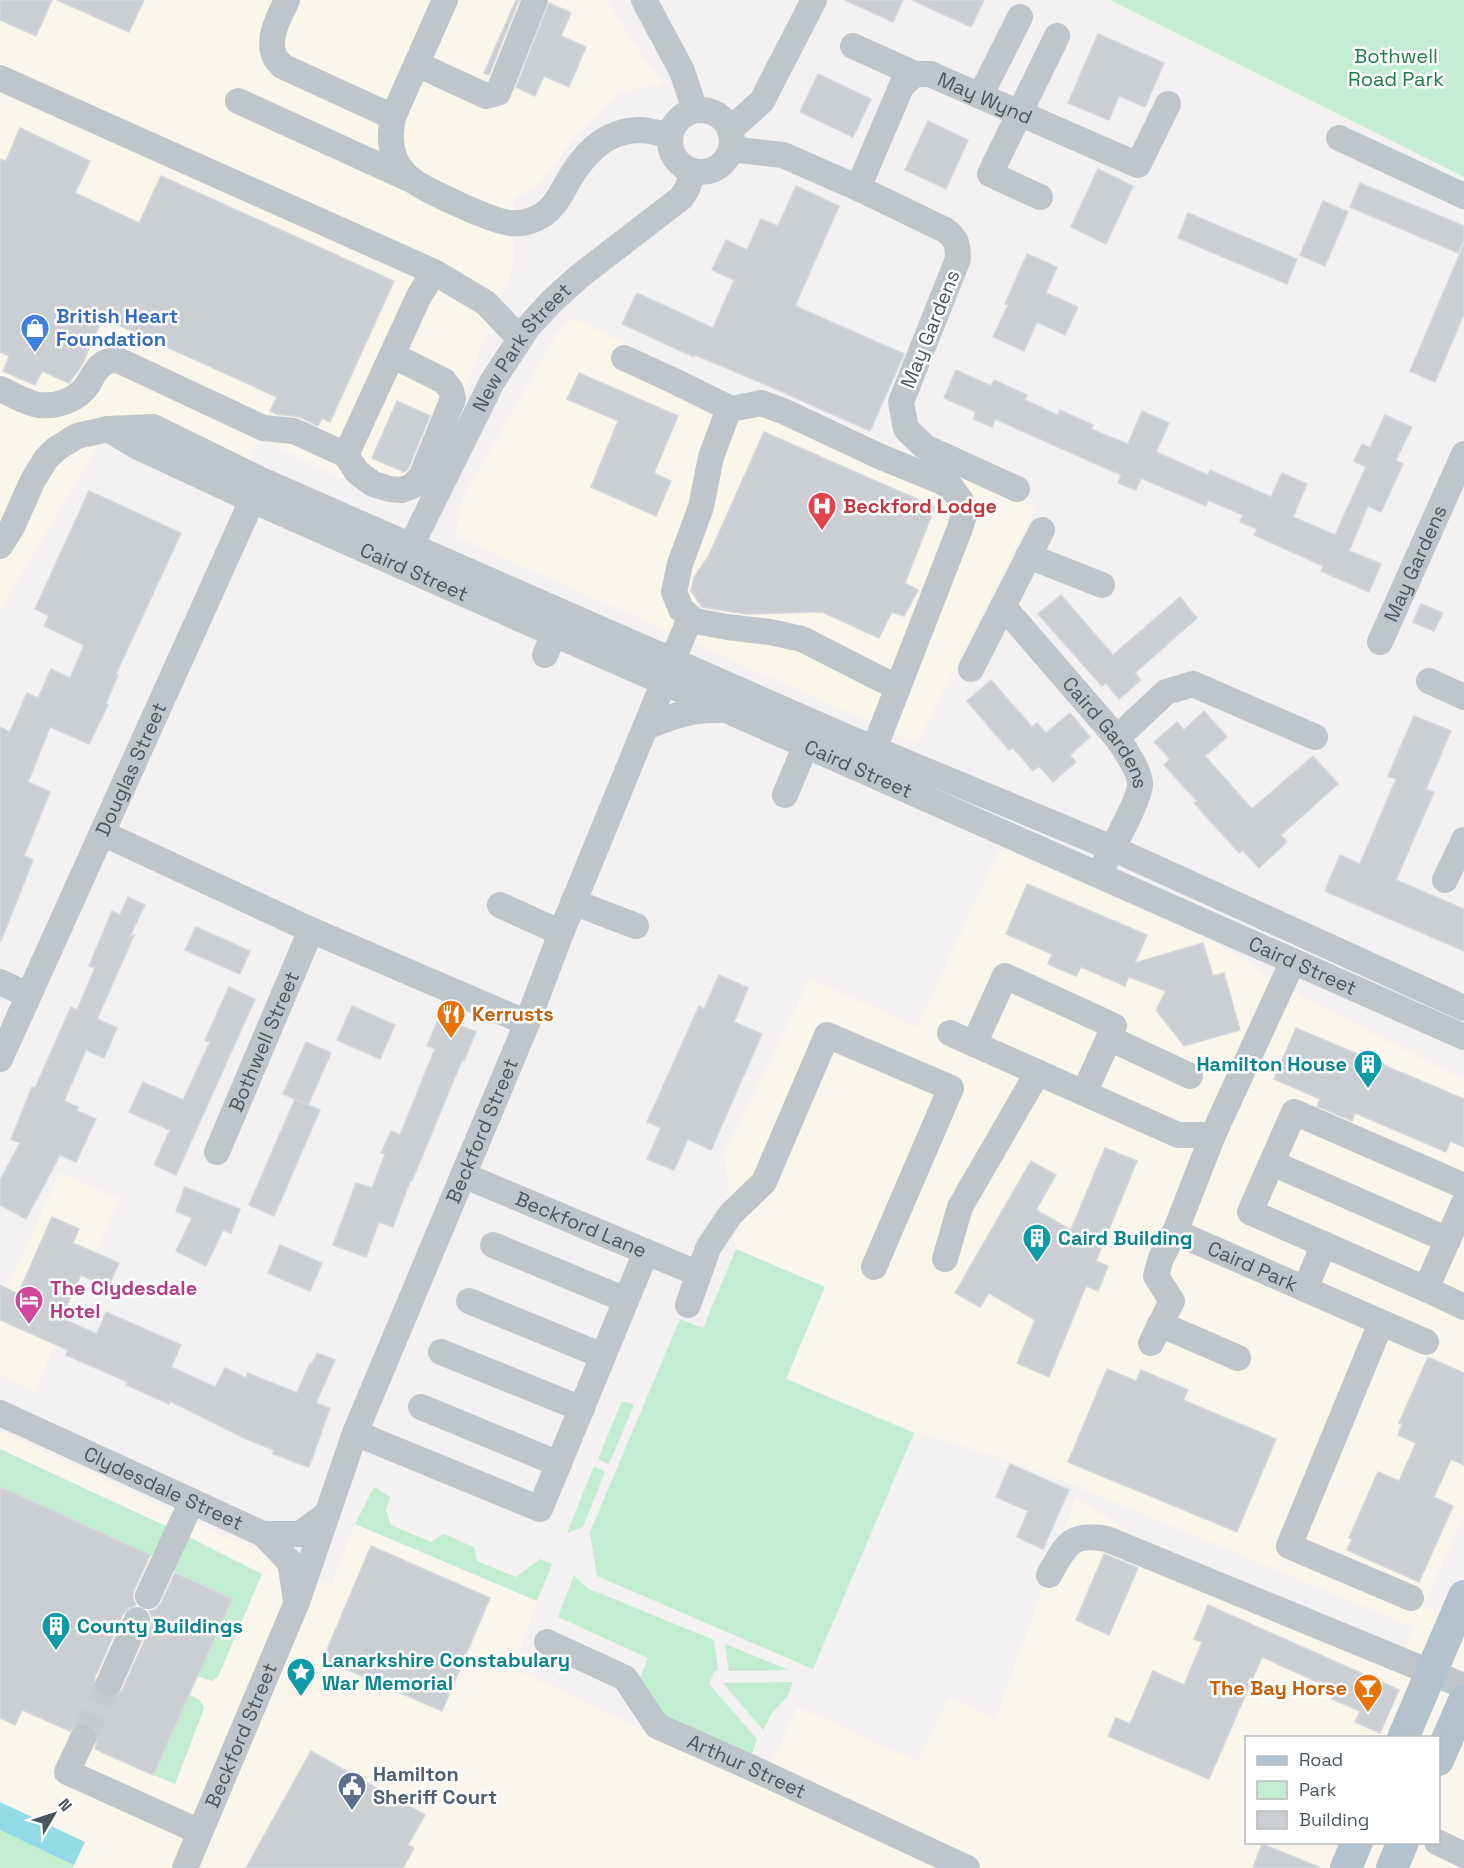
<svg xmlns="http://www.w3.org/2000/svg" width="1464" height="1868" font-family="'Space Grotesk',sans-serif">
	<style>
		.commercial { fill: #fbf6ec; fill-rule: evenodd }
		.green { fill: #c3edd1 }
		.water { fill: #93dbe7 }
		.building { fill: #cbced3; stroke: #d5d7dc; stroke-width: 1.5 }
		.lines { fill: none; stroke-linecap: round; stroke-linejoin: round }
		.minor-tunnel { stroke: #c9cacc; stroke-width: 26; stroke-dasharray: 26 13; stroke-linecap: butt }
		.minor { stroke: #bec6cc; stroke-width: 26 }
		.major { stroke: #b3c2cd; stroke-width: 32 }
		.labels { text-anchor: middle; stroke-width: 5; stroke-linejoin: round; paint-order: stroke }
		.park-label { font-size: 20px; fill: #1e7b46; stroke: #fff }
		.street-label { font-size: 20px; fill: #4a555d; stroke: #fff }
		.shop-label { font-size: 20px; font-weight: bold; fill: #366cbe; stroke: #fff; text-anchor: start }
		.health-label { font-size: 20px; font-weight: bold; fill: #be3a42; stroke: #fff; text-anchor: start }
		.food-label { font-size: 20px; font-weight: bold; fill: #c56008; stroke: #fff; text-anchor: start }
		.culture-label { font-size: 20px; font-weight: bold; fill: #0d838f; stroke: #fff; text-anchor: start }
		.hotel-label { font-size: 20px; font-weight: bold; fill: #b23c85; stroke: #fff; text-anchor: start }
		.service-label { font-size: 20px; font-weight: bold; fill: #4e5e75; stroke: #fff; text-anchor: start }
	</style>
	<rect width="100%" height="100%" fill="#f3f1f1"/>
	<g class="commercial">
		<polygon points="0,0 607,0 639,51 663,83 620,92 579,131 538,186 514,199 513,268 427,483 379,497 259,438 228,501 108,429 0,610"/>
		<polygon points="572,318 734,397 766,391 1036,508 917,743 455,536 463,497 556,335"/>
		<path d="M1000,848L1213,941L1303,998L1464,1080V1515L1423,1607L1464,1622V1868H0V1431L270,1557L275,1562L277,1569L332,1585L355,1524L537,1601L514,1669L758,1783L774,1758L797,1707L918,1762L949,1697L995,1720L1076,1498L1283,1628L1287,1621L1396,1668L1413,1627L1045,1473L903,1427L786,1378L825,1287L736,1249L724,1154L810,979L917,1027ZM1246,1738H1438V1842H1246Z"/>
		<polygon points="59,1173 119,1199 34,1392 0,1374 0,1306"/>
	</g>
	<g class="green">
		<polygon points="1110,0 1464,0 1464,177"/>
		<polygon points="736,1249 825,1287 786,1379 914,1433 813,1669 597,1576 590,1532 680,1319 703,1328"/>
		<polygon points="622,1401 634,1405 609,1464 598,1459"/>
		<polygon points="0,1449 168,1527 154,1557 0,1487"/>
		<polygon points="594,1466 605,1472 583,1527 567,1533"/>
		<polygon points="374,1487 390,1497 386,1510 391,1525 431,1542 444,1534 474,1547 477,1561 516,1577 540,1559 552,1564 537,1601 355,1524"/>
		<polygon points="183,1534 262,1574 218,1677 212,1681 197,1676 232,1599 167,1568"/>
		<polygon points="574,1575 587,1588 714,1640 718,1670 714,1672 709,1684 757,1739 752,1754 663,1718 639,1681 648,1658 558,1617"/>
		<polygon points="725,1644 789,1670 729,1671"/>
		<polygon points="793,1682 787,1697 772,1713 763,1730 723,1683"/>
		<path d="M189,1695C197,1698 203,1700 204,1709L175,1784L153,1775Z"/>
		<polygon points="0,1830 74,1864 73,1868 0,1868"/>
	</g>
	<polygon class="water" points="0,1802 85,1842 74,1865 0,1830"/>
	<g class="building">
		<polygon points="0,0 52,0 36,36 0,20"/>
		<polygon points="57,0 144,0 129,32"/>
		<polygon points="516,0 519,0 489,75 484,73"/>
		<polygon points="845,0 903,0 893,22"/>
		<polygon points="912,0 984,0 971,27"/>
		<polygon points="549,3 571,13 561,36 586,47 569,87 544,76 535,96 516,87"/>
		<polygon points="1098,34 1164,63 1145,107 1119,96 1109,120 1068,103"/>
		<polygon points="818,74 871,99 853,137 800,112"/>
		<polygon points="928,121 968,140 946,189 905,170"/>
		<polygon points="20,128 90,161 75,193 139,223 161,176 394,281 330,422 322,418 318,426 300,417 276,414 270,411 277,397 103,318 82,365 69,383 42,371 35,385 3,371 9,356 0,352 0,159 6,161"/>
		<polygon points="1098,169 1133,186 1106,244 1071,227"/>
		<polygon points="1360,183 1464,226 1464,240 1458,253 1350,207"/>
		<polygon points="796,186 839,206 795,306 904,354 870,431 762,383 695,355 694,357 622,324 637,293 713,328 734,280 712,270 726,240 747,250 761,219 778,226"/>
		<polygon points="1323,201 1348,212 1325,266 1300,255"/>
		<polygon points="1188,213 1297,259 1287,284 1178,238"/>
		<polygon points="1464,244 1464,314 1435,382 1410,371"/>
		<polygon points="1027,254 1057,267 1046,293 1078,307 1065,335 1037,322 1024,351 993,337 1008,305 1005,304"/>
		<polygon points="956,370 991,386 994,380 1027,395 1025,400 1058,415 1060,410 1093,425 1091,429 1128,444 1142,411 1169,423 1156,452 1208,475 1210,470 1271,497 1282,473 1307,484 1293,517 1335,535 1366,467 1354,461 1362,444 1370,448 1385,415 1412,427 1396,460 1403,464 1381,512 1368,506 1349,551 1381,564 1369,592 1321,571 1323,566 1254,535 1257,529 1240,522 1243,515 1208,500 1206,506 1141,478 1136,490 1118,483 1121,475 995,419 992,427 973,419 976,412 944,398"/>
		<polygon points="579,373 678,416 654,473 671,481 656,516 591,487 618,421 567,399"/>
		<polygon points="397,401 430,416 408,469 404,472 372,458"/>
		<polygon points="764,432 935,507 905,583 918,590 904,616 892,612 879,638 822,612 745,614 702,607 691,591 694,577 708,557"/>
		<polygon points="89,491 181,533 116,674 118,675 106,704 108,705 89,744 50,727 28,782 50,792 24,856 33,860 1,941 0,941 0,727 10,732 27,693 38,698 51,669 70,678 84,645 44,626 49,616 35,609"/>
		<polygon points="1061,595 1113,655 1180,597 1197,618 1135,673 1141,680 1119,699 1106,683 1102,686 1038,614"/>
		<polygon points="1421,604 1443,613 1434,631 1413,622"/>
		<polygon points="991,680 1032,727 1037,723 1046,733 1070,713 1090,737 1070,755 1076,762 1053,782 1039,766 1033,771 1013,748 1009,750 967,701"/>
		<polygon points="1204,711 1227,737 1205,756 1252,809 1313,756 1338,784 1281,835 1287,842 1259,868 1242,850 1239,853 1194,803 1197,801 1164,765 1170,759 1154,742 1177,722 1184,730"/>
		<polygon points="1414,716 1451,731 1426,789 1434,792 1396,880 1464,909 1464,951 1325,891 1340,855 1360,864 1396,779 1388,776"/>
		<polygon points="1027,884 1147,935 1135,963 1203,943 1213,976 1224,973 1240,1030 1184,1046 1156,1010 1166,991 1129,977 1125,986 1081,967 1076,976 1048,964 1052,954 1006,934"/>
		<polygon points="128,897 145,905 130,936 134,935 97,1019 117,1028 104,1058 86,1050 64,1101 78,1107 77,1111 96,1119 76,1162 60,1155 26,1219 0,1205 0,1180 20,1143 11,1139 32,1087 35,1088 71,1007 77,1010 95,968 89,966 112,911 120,915"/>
		<polygon points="196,927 250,951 240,974 185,950"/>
		<polygon points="719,975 748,988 734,1022 762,1034 711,1150 688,1139 674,1170 647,1159 661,1128 647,1122 699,1006 704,1009"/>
		<polygon points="229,987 255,999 176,1175 154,1165 170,1130 129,1112 143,1082 183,1100 210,1042 205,1040"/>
		<polygon points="352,1006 395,1025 380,1059 337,1040"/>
		<polygon points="439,1017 476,1032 464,1061 462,1060 412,1181 410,1181 393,1227 379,1222 366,1257 333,1245 356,1183 372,1188 385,1154 381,1153 391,1131 400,1135 435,1049 427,1046"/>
		<polygon points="1296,1028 1464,1099 1464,1147 1450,1141 1446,1152 1355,1113 1352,1121 1317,1106 1320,1099 1274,1079"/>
		<polygon points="306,1042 331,1053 308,1105 283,1094"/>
		<polygon points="295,1099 320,1110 274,1216 249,1205"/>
		<polygon points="1105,1148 1137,1161 1096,1261 1108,1266 1098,1291 1086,1286 1049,1377 1017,1363 1035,1320 989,1293 980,1307 955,1293 1031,1161 1056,1175 1036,1210 1071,1230"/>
		<polygon points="185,1187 240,1209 231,1233 223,1230 206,1266 176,1251 192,1218 176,1211"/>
		<polygon points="52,1217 79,1229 73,1243 119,1263 108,1287 81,1275 61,1318 97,1334 106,1312 181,1345 171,1367 215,1387 225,1368 246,1378 248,1373 297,1393 310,1363 312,1364 317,1353 335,1360 316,1403 330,1408 309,1467 273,1454 274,1450 246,1439 170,1401 169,1404 126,1385 128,1382 66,1355 68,1350 0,1320 0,1285 18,1294"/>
		<polygon points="280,1245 322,1263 310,1291 268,1273"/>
		<polygon points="1428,1357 1464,1373 1464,1465 1451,1459 1434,1497 1453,1506 1419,1582 1347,1550 1352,1539 1349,1538 1378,1472 1399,1481 1416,1443 1398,1435 1402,1424 1399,1423"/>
		<polygon points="1107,1369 1136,1381 1141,1370 1188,1390 1183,1400 1276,1439 1237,1532 1068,1462"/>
		<polygon points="1010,1464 1069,1490 1043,1549 1017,1537 1028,1511 996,1497"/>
		<polygon points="0,1487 150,1555 134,1590 133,1598 136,1605 129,1608 123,1614 95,1677 94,1685 97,1691 102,1696 111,1698 118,1695 122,1690 151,1626 152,1618 149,1611 156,1609 161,1603 175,1573 232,1599 153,1775 95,1749 98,1736 95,1729 89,1724 82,1723 75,1725 70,1731 22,1710 15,1725 0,1718"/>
		<polygon points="371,1546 490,1598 442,1711 323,1659"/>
		<polygon points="1104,1554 1138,1568 1109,1635 1076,1620"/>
		<polygon points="1208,1605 1399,1690 1380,1733 1355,1722 1360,1711 1332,1699 1335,1690 1262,1657 1209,1779 1108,1736 1116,1718 1130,1724 1153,1671 1184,1685 1202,1642 1194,1639"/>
		<polygon points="311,1751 425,1815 408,1845 414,1848 403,1868 246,1868"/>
		<polygon points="1262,1844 1319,1867 1319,1868 1253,1868"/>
	</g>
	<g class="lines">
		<polyline class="minor-tunnel" points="83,1738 109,1683"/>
		<g class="minor">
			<path d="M287,0C280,15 267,37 274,55C275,59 280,63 282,66L393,117"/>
			<path d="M445,0L393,117C390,134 389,151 399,166C402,170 406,176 411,179C424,190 494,222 510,223C519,224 529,222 537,218C551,212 559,198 566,185C582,156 603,131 639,130C649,130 660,134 670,135"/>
			<polyline points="644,0 682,71 695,110"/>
			<polyline points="853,46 915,74"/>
			<polyline points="417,64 486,96 498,93 535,0"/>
			<polyline points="0,78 434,272 486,303 520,339"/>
			<polyline points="980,96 1020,17"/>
			<polyline points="238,101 409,179"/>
			<circle cx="701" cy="141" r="31"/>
			<polyline points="730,130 762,101 814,0"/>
			<polyline points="1339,138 1464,196"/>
			<path d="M731,149L783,155L858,188L945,230C957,239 958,245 958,259L901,402L906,429L925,447L1017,489"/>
			<path id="s1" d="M858,188L902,85L915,74H930L1138,165L1168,104"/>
			<polyline points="1040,197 990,174 1057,36"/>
			<polyline points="624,358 670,379 731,409"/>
			<path d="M0,389C12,394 26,403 39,405C57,407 78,400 88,384C96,370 100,360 118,360L263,428L294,431L346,455L357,472L373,484L390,489L402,490L412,486L421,477L453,399L451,390L444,381L392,355"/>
			<path id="s2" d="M108,429L136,446L252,500L1464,1037"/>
			<polyline points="346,455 419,296 434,272"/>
			<polyline points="0,546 12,527 33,480 46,459 56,449 77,436 108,429 153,427 261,480 874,749 1112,848 1464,1008"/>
			<polyline points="1028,556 1102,585"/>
			<path id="s3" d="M404,560L492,382L528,327L553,300L581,275L681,198L687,189L693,171"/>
			<path id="s4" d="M1003,606L1117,738C1124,748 1140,771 1140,784C1140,799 1113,847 1105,862"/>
			<path id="s5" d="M1380,642L1464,454"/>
			<polyline points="545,655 554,634"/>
			<polyline points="971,669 1042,530"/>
			<polyline points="1429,681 1464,697"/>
			<path d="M646,727C674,716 690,709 721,710"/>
			<polyline points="1117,738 1166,692 1193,684 1315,737"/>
			<polyline points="868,765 874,749 960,528 965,512 961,501 951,487 940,481 881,457 783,411 761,403 731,409 727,414 711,457 701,507 680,564 674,592 681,609 695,621 727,627 770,632 802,639 898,688"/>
			<polyline points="785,795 806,745"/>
			<polyline points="102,833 311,930 527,1023"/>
			<polyline points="1445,880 1464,840"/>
			<polyline points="573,902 636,926"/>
			<polyline points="500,905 561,933"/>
			<polyline points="0,982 28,995"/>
			<polyline points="950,1033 974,1044"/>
			<path id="s6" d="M0,1059L259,485"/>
			<polyline points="1190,1076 1109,1038 1114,1026 1005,976 974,1044 1178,1135 1213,1135 1293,961"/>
			<polyline points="1084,1093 1109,1038"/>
			<path id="s7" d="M1213,1135L1175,1232L1426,1342"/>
			<path id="s8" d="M217,1152L311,930"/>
			<polyline points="1272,1163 1448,1240"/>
			<path id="s9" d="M463,1175L699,1274"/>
			<polyline points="1464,1186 1294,1112 1250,1212 1426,1289 1464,1203"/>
			<polyline points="493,1245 626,1300"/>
			<polyline points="945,1259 960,1207 1038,1072"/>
			<polyline points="1305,1289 1324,1244"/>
			<polyline points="1426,1289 1464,1307"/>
			<polyline points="469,1301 603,1356"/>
			<polyline points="688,1305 708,1248 730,1215 764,1182 827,1035 951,1088 874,1267"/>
			<polyline points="1381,1323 1289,1546 1411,1598"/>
			<polyline points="1160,1324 1238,1358"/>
			<polyline points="1151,1343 1172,1301 1156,1276 1161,1258 1175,1232"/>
			<polyline points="441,1352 582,1409"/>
			<polyline points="421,1407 559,1464"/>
			<path id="s10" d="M0,1413L263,1534H300L327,1514"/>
			<polyline points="355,1433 540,1509 646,1252"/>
			<polyline points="263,1534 290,1562 296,1600"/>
			<path d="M1049,1575C1066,1545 1070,1532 1107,1539L1464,1686"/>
			<polyline points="148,1596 192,1501"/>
			<path id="s11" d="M547,1642L625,1678L657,1726L752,1768L967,1868"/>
			<polyline points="109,1683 137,1620"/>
			<polyline points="83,1738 67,1772 200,1832"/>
			<polyline points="1437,1842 1464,1855"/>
			<path id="s12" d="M185,1868L297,1602L355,1433L527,1023L561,933L690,618"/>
		</g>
		<g class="major">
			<polyline points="1403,1738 1464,1596"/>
			<polyline points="1438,1760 1464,1701"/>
			<polyline points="1346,1868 1357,1842"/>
			<polyline points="1392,1868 1403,1842"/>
		</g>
	</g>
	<defs>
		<g id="shop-pin" transform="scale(1.5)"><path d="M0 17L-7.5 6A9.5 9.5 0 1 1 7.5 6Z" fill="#3f7fe0" stroke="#fff"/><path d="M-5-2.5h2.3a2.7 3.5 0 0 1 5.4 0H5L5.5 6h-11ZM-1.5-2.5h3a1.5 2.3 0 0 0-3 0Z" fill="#fff"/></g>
		<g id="hospital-pin" transform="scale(1.5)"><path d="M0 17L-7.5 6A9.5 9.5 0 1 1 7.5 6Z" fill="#e0444e" stroke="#fff"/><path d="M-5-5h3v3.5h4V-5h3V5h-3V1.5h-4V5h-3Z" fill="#fff"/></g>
		<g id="restaurant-pin" transform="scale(1.5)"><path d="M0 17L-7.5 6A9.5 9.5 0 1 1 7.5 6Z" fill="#e8710a" stroke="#fff"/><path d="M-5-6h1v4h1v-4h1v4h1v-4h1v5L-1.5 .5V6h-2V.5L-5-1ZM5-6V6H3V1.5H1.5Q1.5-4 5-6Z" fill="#fff"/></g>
		<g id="building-pin" transform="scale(1.5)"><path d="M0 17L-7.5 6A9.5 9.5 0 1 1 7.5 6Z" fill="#0f9aa8" stroke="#fff"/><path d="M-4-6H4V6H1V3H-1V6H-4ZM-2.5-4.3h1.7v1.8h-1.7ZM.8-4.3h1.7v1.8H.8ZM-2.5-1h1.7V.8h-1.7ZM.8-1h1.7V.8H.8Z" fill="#fff"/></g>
		<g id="hotel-pin" transform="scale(1.5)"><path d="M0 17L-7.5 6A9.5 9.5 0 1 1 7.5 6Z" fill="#d1479c" stroke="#fff"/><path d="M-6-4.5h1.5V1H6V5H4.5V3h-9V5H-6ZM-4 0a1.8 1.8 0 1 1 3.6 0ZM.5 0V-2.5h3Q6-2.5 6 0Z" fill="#fff"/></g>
		<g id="sight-pin" transform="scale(1.5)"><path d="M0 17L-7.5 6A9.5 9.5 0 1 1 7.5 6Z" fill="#0f9aa8" stroke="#fff"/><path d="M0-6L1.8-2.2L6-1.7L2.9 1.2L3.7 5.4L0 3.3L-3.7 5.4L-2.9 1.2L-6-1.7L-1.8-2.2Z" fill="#fff"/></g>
		<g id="bar-pin" transform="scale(1.5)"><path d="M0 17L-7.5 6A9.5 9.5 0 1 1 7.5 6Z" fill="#e8710a" stroke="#fff"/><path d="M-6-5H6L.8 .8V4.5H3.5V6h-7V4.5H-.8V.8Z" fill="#fff"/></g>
		<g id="civic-pin" transform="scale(1.5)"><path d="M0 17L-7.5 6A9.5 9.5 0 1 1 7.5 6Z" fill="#5c6f8a" stroke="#fff"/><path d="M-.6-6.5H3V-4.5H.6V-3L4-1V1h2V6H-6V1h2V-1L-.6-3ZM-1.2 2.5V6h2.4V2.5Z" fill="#fff"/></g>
	</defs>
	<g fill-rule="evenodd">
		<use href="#shop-pin" x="35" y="328"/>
		<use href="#hospital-pin" x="822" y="506"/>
		<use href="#restaurant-pin" x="451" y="1014"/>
		<use href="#building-pin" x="1368" y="1064"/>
		<use href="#building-pin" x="1037" y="1238"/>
		<use href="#hotel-pin" x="29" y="1300"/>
		<use href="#building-pin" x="56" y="1626"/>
		<use href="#sight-pin" x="301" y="1672"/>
		<use href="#bar-pin" x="1368" y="1688"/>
		<use href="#civic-pin" x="352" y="1786"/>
	</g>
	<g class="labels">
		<g class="park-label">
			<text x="1396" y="63">Bothwell<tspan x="1396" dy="23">Road Park</tspan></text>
		</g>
		<g class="street-label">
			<text dy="7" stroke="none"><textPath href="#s1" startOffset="204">May Wynd</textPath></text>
			<text transform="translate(930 329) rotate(-68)" y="7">May Gardens</text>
			<text dy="7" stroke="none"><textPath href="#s3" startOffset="244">New Park Street</textPath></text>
			<text dy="7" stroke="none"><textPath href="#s5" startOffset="86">May Gardens</textPath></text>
			<text dy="7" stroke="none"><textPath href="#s2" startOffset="338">Caird Street</textPath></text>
			<text dy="7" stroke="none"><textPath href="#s4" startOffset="164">Caird Gardens</textPath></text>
			<text dy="7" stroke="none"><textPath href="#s2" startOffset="824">Caird Street</textPath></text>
			<text dy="7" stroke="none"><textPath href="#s6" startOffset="318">Douglas Street</textPath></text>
			<text dy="7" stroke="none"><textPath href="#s2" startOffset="1310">Caird Street</textPath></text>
			<text dy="7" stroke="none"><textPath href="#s8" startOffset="120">Bothwell Street</textPath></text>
			<text dy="7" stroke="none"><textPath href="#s12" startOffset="795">Beckford Street</textPath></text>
			<text dy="7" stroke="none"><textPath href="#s9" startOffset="128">Beckford Lane</textPath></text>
			<text dy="7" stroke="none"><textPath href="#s7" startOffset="189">Caird Park</textPath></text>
			<text dy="7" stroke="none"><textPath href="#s10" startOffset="180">Clydesdale Street</textPath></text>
			<text dy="7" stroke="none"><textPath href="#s12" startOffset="144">Beckford Street</textPath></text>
			<text dy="7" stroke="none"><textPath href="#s11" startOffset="242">Arthur Street</textPath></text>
		</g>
		<g class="shop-label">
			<text x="56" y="323">British Heart<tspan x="56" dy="23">Foundation</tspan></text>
		</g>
		<g class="health-label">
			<text x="843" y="513">Beckford Lodge</text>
		</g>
		<g class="food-label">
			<text x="472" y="1021">Kerrusts</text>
			<text x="1347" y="1695" text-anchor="end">The Bay Horse</text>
		</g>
		<g class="culture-label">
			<text x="1347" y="1071" text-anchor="end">Hamilton House</text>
			<text x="1058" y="1245">Caird Building</text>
			<text x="77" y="1633">County Buildings</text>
			<text x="322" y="1667">Lanarkshire Constabulary<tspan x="322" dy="23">War Memorial</tspan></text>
		</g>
		<g class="hotel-label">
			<text x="50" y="1295">The Clydesdale<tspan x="50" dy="23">Hotel</tspan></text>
		</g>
		<g class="service-label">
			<text x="373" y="1781">Hamilton<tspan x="373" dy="23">Sheriff Court</tspan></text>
		</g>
	</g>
	<rect x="1245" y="1736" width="195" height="108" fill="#ffffff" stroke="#b7bbbe" stroke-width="1.5"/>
	<rect x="1257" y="1756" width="30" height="9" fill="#b3c2cd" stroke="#b7bbbe" stroke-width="1.5"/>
	<text x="1299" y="1766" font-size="18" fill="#4a555d">Road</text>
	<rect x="1257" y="1781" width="30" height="18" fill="#c3edd1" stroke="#b7bbbe" stroke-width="1.5"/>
	<text x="1299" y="1796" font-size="18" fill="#4a555d">Park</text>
	<rect x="1257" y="1811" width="30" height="18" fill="#cbced3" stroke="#b7bbbe" stroke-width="1.5"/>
	<text x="1299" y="1826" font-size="18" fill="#4a555d">Building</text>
	<g transform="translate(54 1814) rotate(51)" stroke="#ffffff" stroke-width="4.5" paint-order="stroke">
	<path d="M0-4.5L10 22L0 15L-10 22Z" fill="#4a555d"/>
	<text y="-9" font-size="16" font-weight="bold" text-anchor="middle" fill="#4a555d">N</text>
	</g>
</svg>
